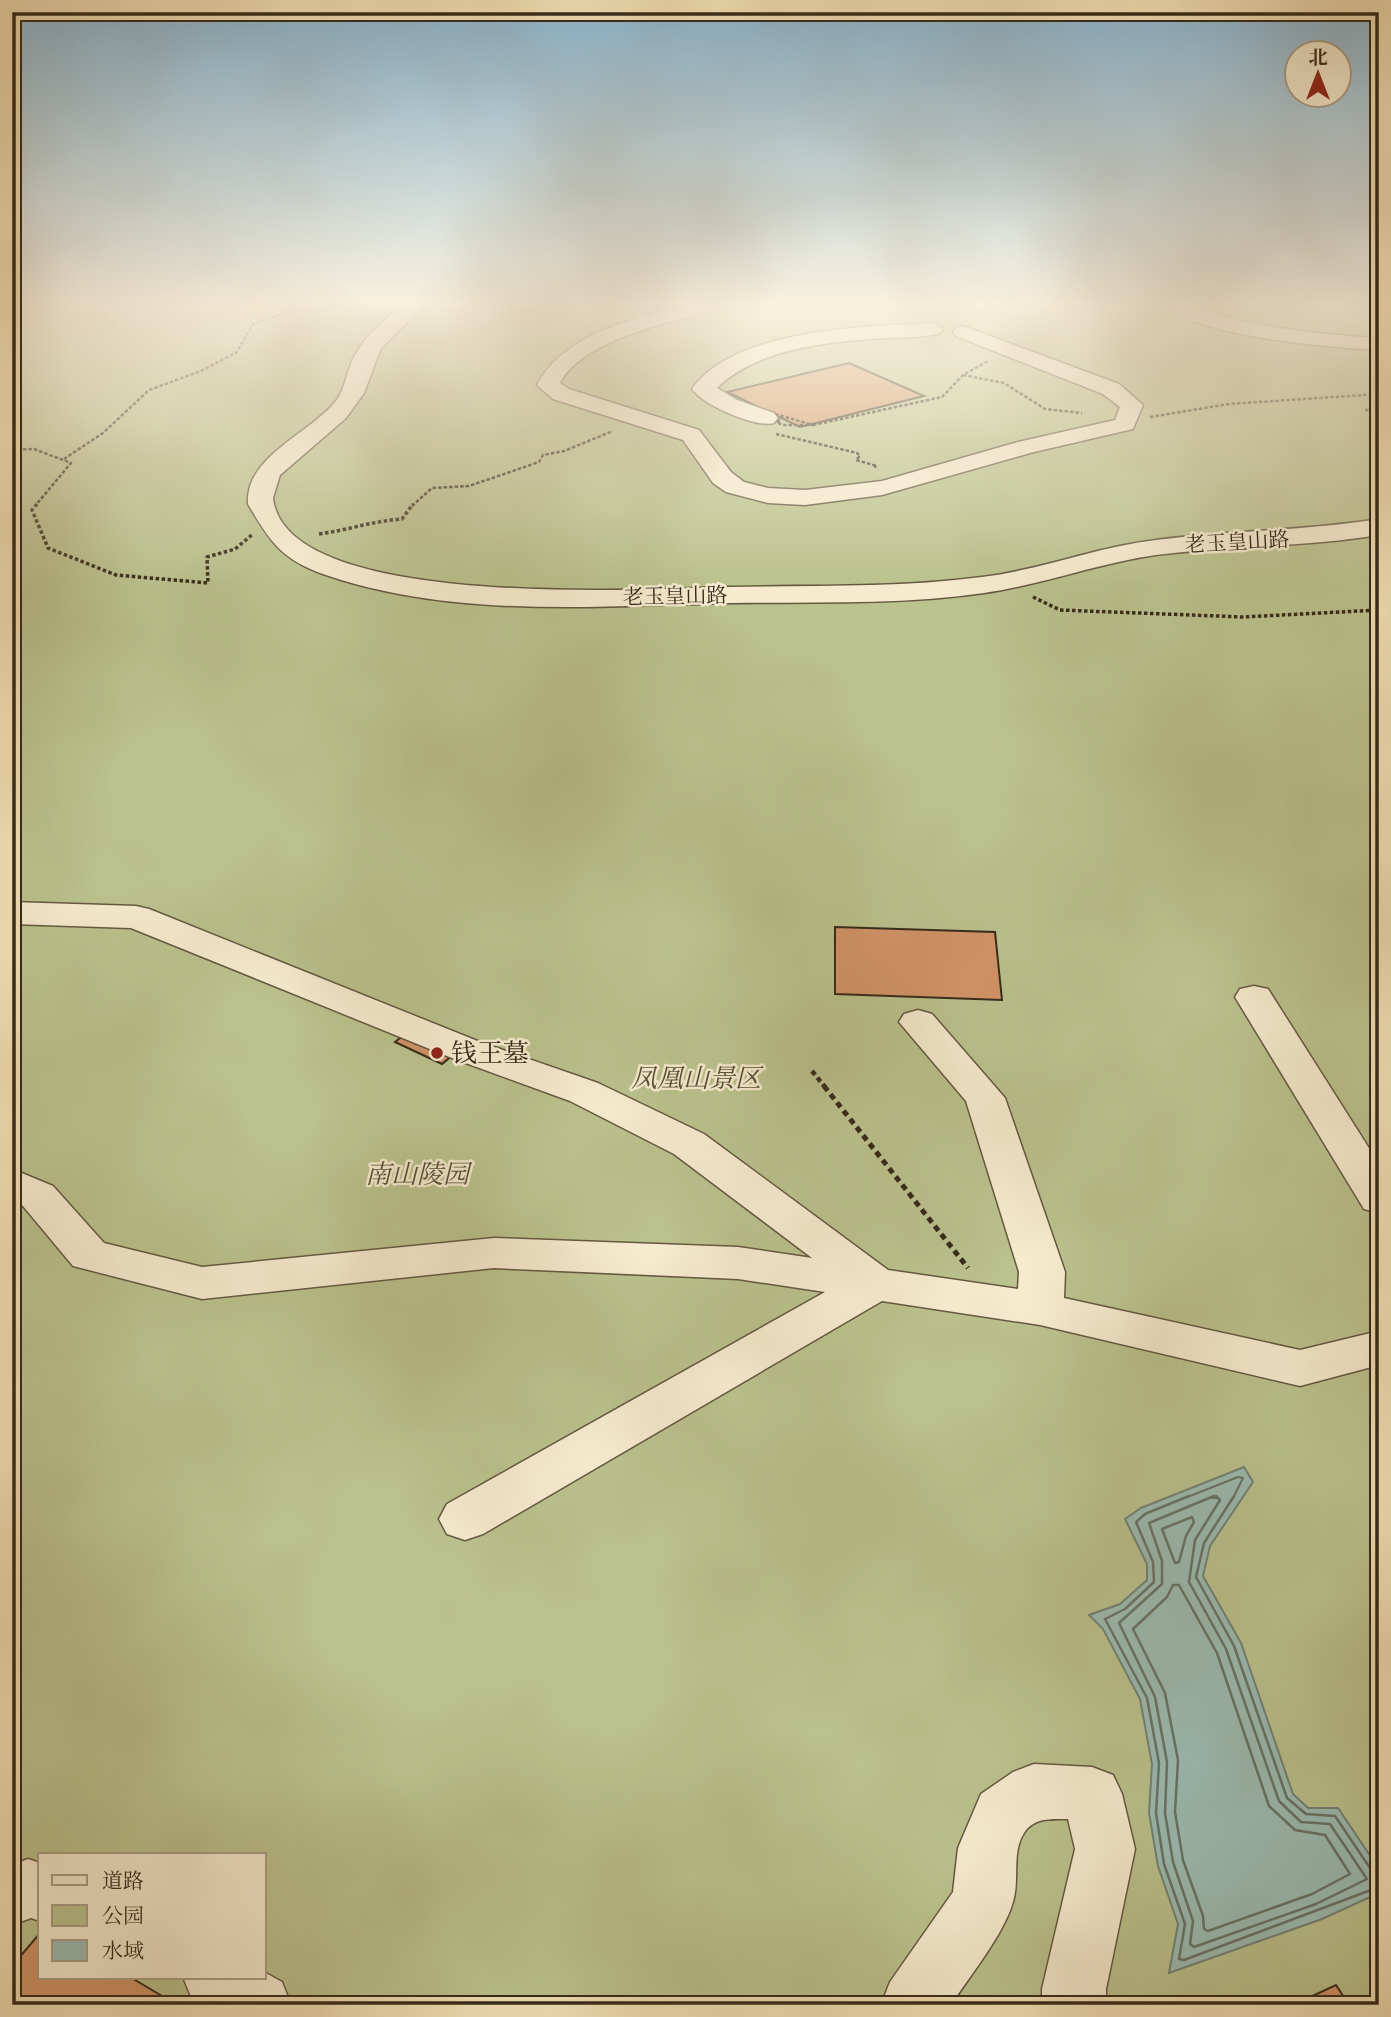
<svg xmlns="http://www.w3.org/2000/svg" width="1391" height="2017" font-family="'Libre Bodoni','Noto Serif SC',serif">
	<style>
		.green { fill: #bac28d; stroke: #787654; stroke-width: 2; fill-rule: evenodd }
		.water { fill: #9bbcb3; stroke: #738276; stroke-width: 2 }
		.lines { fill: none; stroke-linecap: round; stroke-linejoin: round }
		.shore-far1 { stroke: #687367; stroke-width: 2 }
		.shore { stroke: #687367; stroke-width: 2.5 }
		.building { fill: #d19468; stroke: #362a1b; stroke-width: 2 }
		.minor-tunnel { stroke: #ccbc96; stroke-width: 23; stroke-dasharray: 23 11; stroke-linecap: butt }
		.minor-casing { stroke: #655842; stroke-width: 3 }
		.path-far3 { stroke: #362a1b; stroke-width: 2.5; stroke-dasharray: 3.5 2; stroke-linecap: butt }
		.path-far2 { stroke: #362a1b; stroke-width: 3.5; stroke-dasharray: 3.5 2.5; stroke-linecap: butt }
		.path-far1 { stroke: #362a1b; stroke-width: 4.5; stroke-dasharray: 5 3.5; stroke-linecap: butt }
		.path { stroke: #362a1b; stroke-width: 5; stroke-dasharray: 6 4.5; stroke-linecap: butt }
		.minor { fill: #f6ebcf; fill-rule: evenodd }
		.poi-dot { fill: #8f2418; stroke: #f6ebcf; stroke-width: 2.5 }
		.labels { text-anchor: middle; stroke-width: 5; stroke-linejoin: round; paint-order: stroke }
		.far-street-label { font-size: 21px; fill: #362a1b; stroke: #f6ebcf }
		.poi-label { font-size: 26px; fill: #362a1b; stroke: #f6ebcf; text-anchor: start }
		.park-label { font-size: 26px; font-style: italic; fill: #575038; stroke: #f6ebcf }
	</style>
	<rect width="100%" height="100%" fill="#f1e0b5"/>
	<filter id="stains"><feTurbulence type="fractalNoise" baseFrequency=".00286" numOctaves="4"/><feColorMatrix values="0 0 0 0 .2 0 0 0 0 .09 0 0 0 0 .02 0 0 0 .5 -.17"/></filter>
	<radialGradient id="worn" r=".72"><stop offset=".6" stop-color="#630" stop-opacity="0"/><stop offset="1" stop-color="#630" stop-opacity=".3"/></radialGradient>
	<path class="green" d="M12,303H1379V2005H12ZM40,1854H264V1977H40Z"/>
	<polygon class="water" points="1244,1467 1253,1482 1210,1546 1203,1576 1241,1643 1293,1794 1308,1808 1338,1808 1379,1869 1379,1893 1322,1919 1169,1973 1178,1924 1158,1866 1149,1813 1152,1764 1140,1699 1103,1629 1089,1615 1120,1604 1147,1580 1147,1564 1125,1519 1141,1508"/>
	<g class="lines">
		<g class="shore-far1">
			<polyline points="1185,1498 1238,1477 1243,1478 1233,1498"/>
			<polyline points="1210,1498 1218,1498"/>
		</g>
		<g class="shore">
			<polyline points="1189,1496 1145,1514 1136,1522 1153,1562 1154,1582 1125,1609 1105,1619 1147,1698 1159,1763 1156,1813 1164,1864 1185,1924 1179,1959 1184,1960 1379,1887"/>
			<polyline points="1214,1496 1149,1523 1162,1561 1162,1584 1119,1623 1155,1697 1167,1762 1165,1813 1173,1862 1193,1921 1190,1944 1194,1947 1316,1904 1367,1879 1330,1824 1301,1822 1279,1801 1226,1649 1189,1582 1195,1540 1220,1500 1216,1496"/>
			<polyline points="1234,1496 1204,1543 1196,1577 1234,1646 1287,1798 1306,1814 1335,1816 1370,1868 1379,1872"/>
			<polygon points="1192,1517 1194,1522 1186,1536 1179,1562 1175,1563 1162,1529"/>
			<polygon points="1173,1585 1179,1585 1217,1653 1269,1806 1295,1830 1325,1835 1350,1874 1312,1894 1208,1931 1204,1929 1203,1916 1183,1860 1175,1812 1178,1760 1165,1693 1133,1629 1167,1597"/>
		</g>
	</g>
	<g class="building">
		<polygon points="849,363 924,396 800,427 727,392"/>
		<polygon points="835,927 995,932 1002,1000 835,994"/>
		<polygon points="423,1020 438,1025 471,1040 442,1064 395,1042"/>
		<polygon points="40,1933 40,1977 130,1977 177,2005 12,2005 12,1966"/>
		<polygon points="1336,1985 1349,2005 1293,2005"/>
	</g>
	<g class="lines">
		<polyline class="minor-tunnel" points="12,319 106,303"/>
		<g class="minor-casing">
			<g id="minor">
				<path d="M405,303H427L381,348L364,393L346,418L280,475L273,498C285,611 647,589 729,587C813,585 898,588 982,577C1041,570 1096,547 1156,540C1230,530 1305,531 1379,519V535C1305,547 1230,546 1156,555C1098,563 1042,585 984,593C901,605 816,602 732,603C597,606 452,619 323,574C281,559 269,540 248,504C245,456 310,434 336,401C346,388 346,372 354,357C366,334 386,319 405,303Z"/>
				<path d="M696,303H731L728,307C681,319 583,338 560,383L569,389L699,430L731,472L744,482L768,488L805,490L882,481L1018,442L1115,420L1120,407L1103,394L956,336L953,332L956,328L963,326L1119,384L1143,405L1133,429L1034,452L882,495L805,505L768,503L726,492L713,483L683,440L553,399L537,385C566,331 640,317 696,303Z"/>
				<path d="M1164,303C1192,301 1216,315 1243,321C1287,331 1333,335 1379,338V350C1337,348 1188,336 1164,303Z"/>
				<path d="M933,323L943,329L940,333C923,338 904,337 886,338C830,342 759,347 717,388L737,400L774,413L778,418L774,423C755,428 703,405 692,389C733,329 867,326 933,323Z"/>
				<polygon points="12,902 136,906 149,909 480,1042 598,1083 704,1134 888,1270 1018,1289 1019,1272 966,1101 899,1022 904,1014 918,1010 932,1014 1005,1098 1065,1272 1064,1298 1300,1350 1379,1331 1379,1365 1300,1386 1040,1325 882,1301 483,1534 465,1540 447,1534 439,1519 447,1504 825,1292 738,1279 494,1268 202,1299 73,1266 23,1206 12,1201 12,1169 53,1186 104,1243 202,1267 494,1238 738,1247 812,1258 674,1154 570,1101 452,1058 131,928 12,924"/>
				<polygon points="1254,986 1268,989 1379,1164 1379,1213 1364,1209 1235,997 1240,989"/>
				<path d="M1034,1764L1092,1767L1113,1775L1122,1794L1135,1849L1106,1989V2005H1042V1989L1075,1849L1068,1819C1052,1819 1034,1817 1024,1833C1011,1853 1020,1880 1013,1902C1003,1936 970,1975 951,2005H881L890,1982L953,1892L958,1848L981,1794L1013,1772Z"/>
				<polygon points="28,1859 40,1863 40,1921 31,1918 12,1925 12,1865"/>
				<polygon points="264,1972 282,1982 291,2005 201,2005 192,1999 183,1977 264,1977"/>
			</g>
		</g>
		<g class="path-far3">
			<polyline points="275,303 292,311 383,304"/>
			<polyline points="963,375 1004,383 1045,409 1082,413"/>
			<polyline points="1365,410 1379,410"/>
			<polygon points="775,414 813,425 783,425 766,418 780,422"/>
			<polyline points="1150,417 1229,404 1379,394"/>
			<polyline points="813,425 942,397 963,375 988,361"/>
			<polyline points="776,434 857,453 860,456 856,460 877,466 874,467"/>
			<polyline points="12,450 34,449 71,463 35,506"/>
			<polyline points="64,459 103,433 149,390 201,371 237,352 253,324 292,311"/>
			<polyline points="412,506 432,488 469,486 539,462 543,455 564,451 613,431"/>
		</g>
		<g class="path-far2">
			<polyline points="37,504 32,510 48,548 116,575 208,583 207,557 235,549 253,534"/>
			<path d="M319,534C348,530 373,521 402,519L413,504"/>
			<polyline points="1033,597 1060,610 1243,617 1379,610"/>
		</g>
		<polyline class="path-far1" points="812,1071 825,1087"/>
		<polyline class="path" points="824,1086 968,1268"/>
		<use href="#minor" class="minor"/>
	</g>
	<linearGradient id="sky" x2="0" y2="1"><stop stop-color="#89b7d3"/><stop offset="0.52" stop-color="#f9f1de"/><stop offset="1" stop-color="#f9f1de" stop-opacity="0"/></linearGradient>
	<rect width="1391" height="585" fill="url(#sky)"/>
	<circle class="poi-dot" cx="437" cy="1053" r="7"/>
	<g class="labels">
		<g class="far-street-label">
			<text transform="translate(1237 542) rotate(-3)" y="7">老玉皇山路</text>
			<text transform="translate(675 596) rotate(-1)" y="7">老玉皇山路</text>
		</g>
		<g class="poi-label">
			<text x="451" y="1062">钱王墓</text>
		</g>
		<g class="park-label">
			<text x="696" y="1087">凤凰山景区</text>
			<text x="417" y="1183">南山陵园</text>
		</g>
	</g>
	<rect width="1391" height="2017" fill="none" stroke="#f1e0b5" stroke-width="42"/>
	<rect x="14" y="14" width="1363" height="1989" fill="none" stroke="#362a1b" stroke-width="3.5"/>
	<rect x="21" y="21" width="1349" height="1975" fill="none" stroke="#362a1b" stroke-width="2"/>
	<rect x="38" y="1853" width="228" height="126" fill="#f6ebcf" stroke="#a99e87" stroke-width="2"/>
	<rect x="52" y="1875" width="35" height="10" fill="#f6ebcf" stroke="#a99e87" stroke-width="2"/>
	<text x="102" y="1888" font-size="21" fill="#362a1b">道路</text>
	<rect x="52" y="1905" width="35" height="21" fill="#bac28d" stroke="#a99e87" stroke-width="2"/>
	<text x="102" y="1923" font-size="21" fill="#362a1b">公园</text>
	<rect x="52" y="1940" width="35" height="21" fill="#9bbcb3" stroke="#a99e87" stroke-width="2"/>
	<text x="102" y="1958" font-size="21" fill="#362a1b">水域</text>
	<g transform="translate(1318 74)"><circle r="33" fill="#f6ebcf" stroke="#a99e87" stroke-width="2"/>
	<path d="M0-5L12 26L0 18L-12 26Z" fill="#8f2418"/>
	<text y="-10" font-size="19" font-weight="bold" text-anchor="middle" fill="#362a1b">北</text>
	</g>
	<rect width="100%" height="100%" filter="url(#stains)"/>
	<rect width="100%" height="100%" fill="url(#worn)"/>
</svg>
